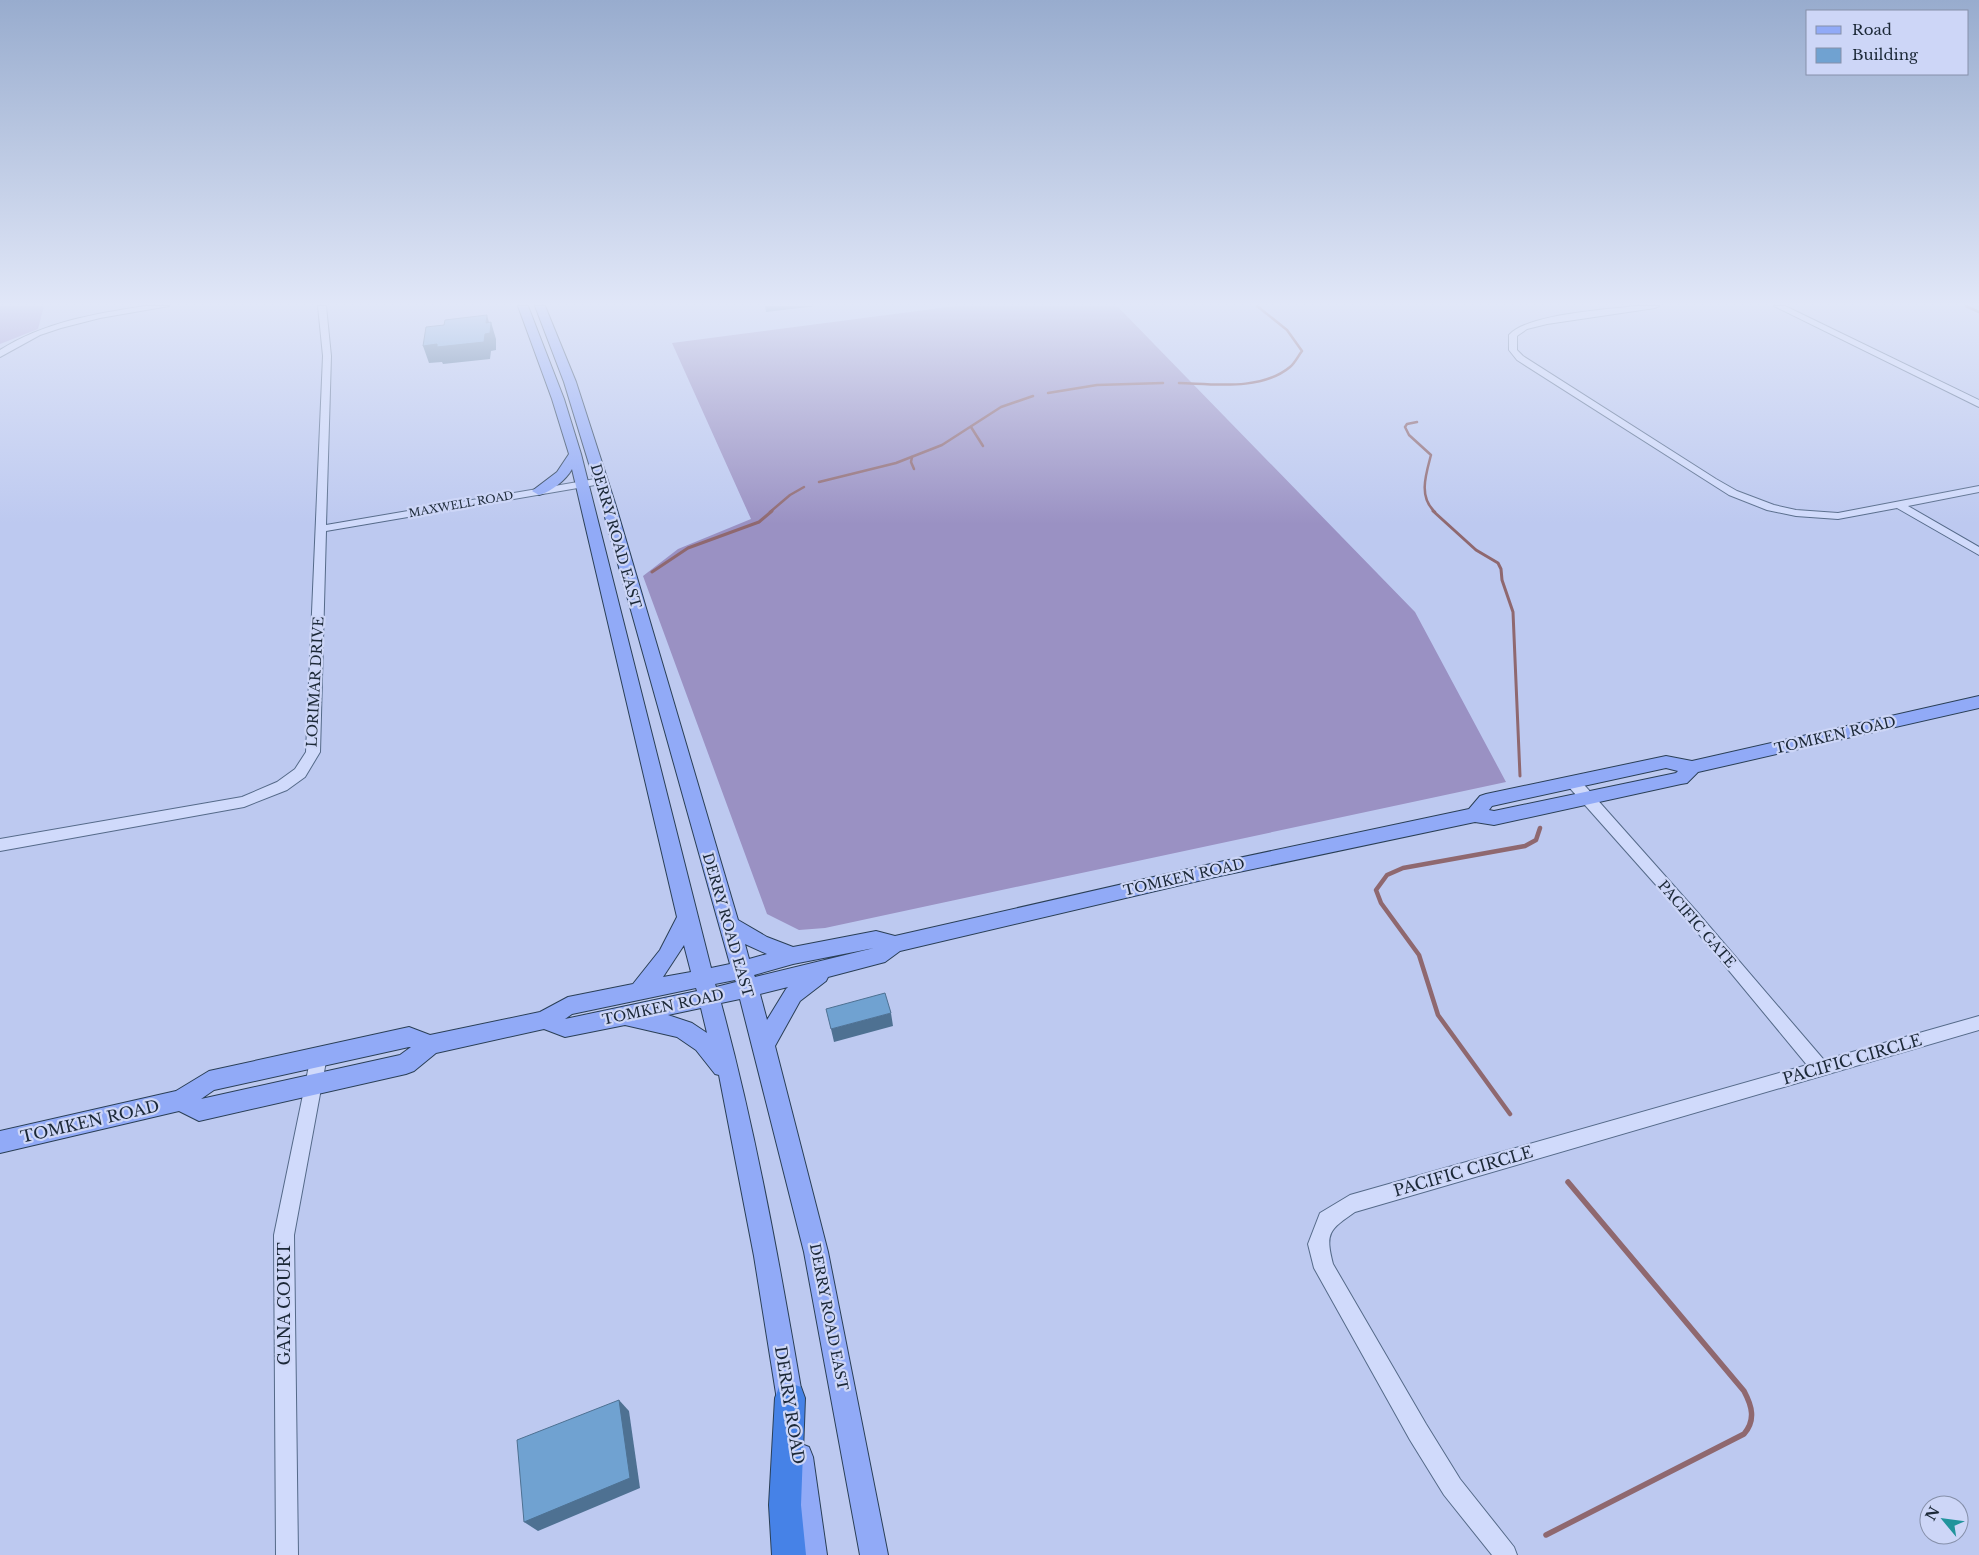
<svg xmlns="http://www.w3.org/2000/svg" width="1979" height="1555" font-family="'Libre Baskerville',serif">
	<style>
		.green { fill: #9c90cf }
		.cemetery { fill: #9a91c3 }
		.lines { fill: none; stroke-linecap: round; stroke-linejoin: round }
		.stream-far3 { stroke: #8f686f; stroke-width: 2.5 }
		.stream-far2 { stroke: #8f686f; stroke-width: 3 }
		.stream-far1 { stroke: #8f686f; stroke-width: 4.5 }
		.stream { stroke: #8f686f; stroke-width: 5.5 }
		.minor-casing { stroke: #556a89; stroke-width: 2 }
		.major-casing { stroke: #2a3f56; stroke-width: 2 }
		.highway-casing { stroke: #2a3f56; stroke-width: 2 }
		.minor { fill: #d0dafb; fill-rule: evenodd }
		.major { fill: #91aaf7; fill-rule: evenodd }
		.highway { fill: #4682e7; fill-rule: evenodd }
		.shaded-wall { fill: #4e7192 }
		.building { fill: #70a2d1; stroke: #4e7192 }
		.labels { text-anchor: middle; stroke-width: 4.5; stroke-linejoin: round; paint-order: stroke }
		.far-street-label { font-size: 11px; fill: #1b2837; stroke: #cdd6f7 }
		.street-label { font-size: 14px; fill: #1b2837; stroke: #cdd6f7 }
		.near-street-label { font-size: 16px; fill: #1b2837; stroke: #cdd6f7 }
	</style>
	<rect width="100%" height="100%" fill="#bdc9f0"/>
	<polygon class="green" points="0,306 44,306 38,329 0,344"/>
	<polygon class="cemetery" points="956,306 1117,306 1415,612 1506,782 825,928 799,930 767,914 643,576 678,549 751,519 672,343"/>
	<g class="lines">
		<g class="stream-far3">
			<polyline points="1966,306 1979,312"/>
			<path d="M1179,383C1214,384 1261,391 1290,367C1295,363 1298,356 1302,351L1287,330L1257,306"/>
			<polyline points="1048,393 1097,385 1163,383"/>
			<path d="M1417,422L1407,424L1405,427L1409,435L1431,455C1426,474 1418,497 1435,512"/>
			<polyline points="971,427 983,446"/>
			<polyline points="912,457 911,462 914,469"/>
			<polyline points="819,482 896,463 942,445 1001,407 1033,396"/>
			<polyline points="770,512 790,495 804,487"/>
		</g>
		<g class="stream-far2">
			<polyline points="1433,511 1476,550 1498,563 1501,569 1502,580 1513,612 1520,776"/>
			<polyline points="652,572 688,548 759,522 772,511"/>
		</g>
		<polyline class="stream-far1" points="1510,1114 1438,1015 1419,955 1381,903 1376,890 1387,875 1403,868 1525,846 1536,840 1540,828"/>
		<path class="stream" d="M1546,1535L1744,1434C1756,1420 1752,1406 1744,1391L1568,1182"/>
		<g class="minor-casing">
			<g id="minor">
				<path d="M145,306H169L100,318L61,328L40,335L0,357V350C44,322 94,314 145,306Z"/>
				<polygon points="318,306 326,306 331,356 326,525 601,478 606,481 601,484 326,531 320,752 305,777 287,790 244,807 0,851 0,839 242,797 277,782 295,769 306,752 323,356"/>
				<path d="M1635,306H1659L1655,308L1547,324L1527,329L1517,336V350L1523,356L1716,479L1737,491L1774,505L1796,510L1838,513L1979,486V492L1908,506L1979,547V555L1897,508L1838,519L1796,516L1767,510L1729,495L1517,360L1509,350V335C1527,314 1606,310 1635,306Z"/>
				<polygon points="1774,306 1785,306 1979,400 1979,407"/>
				<path d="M1573,777L1578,778L1698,913L1824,1060L1979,1016V1030L1355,1212C1329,1230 1325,1233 1333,1264L1426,1424L1460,1479L1514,1547L1517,1555H1492L1444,1495L1410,1440L1314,1268L1308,1244L1320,1213L1350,1195L1807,1065L1688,921L1568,786L1566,782L1568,778Z"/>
				<polygon points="319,1048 325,1051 327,1056 294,1235 298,1555 276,1555 274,1235 311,1056 313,1051"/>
			</g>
		</g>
		<g class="major-casing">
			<g id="major">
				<path d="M518,306H528L564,399L581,454L711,968L730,964L601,503L564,382L535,306H545L576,382L615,503L738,920L767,937L793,947L876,931L895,936L1215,863L1469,809L1480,796L1486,794L1666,756L1692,761L1979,696V708L1698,772L1687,783L1681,784L1494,825L1475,822L1215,877L900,951L885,962L828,977L826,981L800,1001L775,1046L828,1252L888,1555H860L804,1252L740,999L721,1003C757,1136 781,1271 804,1406L800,1415L791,1419L782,1415L778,1406L754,1256L719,1075L715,1074L696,1050L677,1037L625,1025L565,1037L544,1029L436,1053L414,1071L406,1074L199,1121L179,1111L0,1153V1131L176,1091L209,1071L409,1027L430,1035L540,1012L568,997L633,984L660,950L677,917L572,469C566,480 551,492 539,495L532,491L557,472L569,454L552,399ZM1666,768L1678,771L1676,773L1494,811L1489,810L1492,806ZM745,944L767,954L749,959ZM684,945L691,972L663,977ZM874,948L755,977L754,975L793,964ZM735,980L736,982L716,987L715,984ZM788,987L786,989L767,1020L760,994ZM696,988L697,991L565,1019L572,1014ZM701,1008L707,1033L692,1023L668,1015ZM409,1047H411L400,1055L201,1099L214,1090Z"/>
				<polygon points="799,1443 809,1447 813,1457 827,1555 799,1555 785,1457 789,1447"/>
			</g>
		</g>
		<g class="highway-casing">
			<polygon id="highway" points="790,1383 801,1387 805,1398 801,1505 806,1555 772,1555 769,1505 775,1398 779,1387"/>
		</g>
		<use href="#minor" class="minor"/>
		<use href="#major" class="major"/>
		<use href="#highway" class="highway"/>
	</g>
	<g class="shaded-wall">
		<polygon points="765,306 817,306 766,312"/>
		<polygon points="487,315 490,326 491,322 496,339 496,350 491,351 490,359 443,364 442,362 429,363 423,346 486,323"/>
		<polygon points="891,1013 893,1026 834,1042 831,1029"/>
		<polygon points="619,1400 629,1411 640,1488 538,1531 524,1522"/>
	</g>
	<g class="building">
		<polygon points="487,315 486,323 491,322 490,333 485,334 484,342 437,347 437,344 423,346 426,327 444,325 445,320"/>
		<polygon points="885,993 891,1013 831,1029 826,1009"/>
		<polygon points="619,1400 630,1478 524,1522 517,1440"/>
	</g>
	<linearGradient id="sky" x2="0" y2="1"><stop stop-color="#98acce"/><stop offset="0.58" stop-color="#e1e7f8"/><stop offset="1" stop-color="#e1e7f8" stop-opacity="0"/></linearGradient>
	<rect width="1979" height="524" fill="url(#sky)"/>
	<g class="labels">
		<g class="far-street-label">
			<text transform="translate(461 504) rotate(-10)" y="4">MAXWELL ROAD</text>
		</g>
		<g class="street-label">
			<text transform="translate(616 536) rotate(74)" y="5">DERRY ROAD EAST</text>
			<text transform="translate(315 682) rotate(-87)" y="5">LORIMAR DRIVE</text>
			<text transform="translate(1835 735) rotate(-13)" y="5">TOMKEN ROAD</text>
			<text transform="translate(1184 877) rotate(-13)" y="5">TOMKEN ROAD</text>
			<text transform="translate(1697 924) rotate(49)" y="5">PACIFIC GATE</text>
			<text transform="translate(728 925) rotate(74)" y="5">DERRY ROAD EAST</text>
			<text transform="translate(663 1007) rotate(-12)" y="5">TOMKEN ROAD</text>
			<text transform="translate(829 1317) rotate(79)" y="5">DERRY ROAD EAST</text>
		</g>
		<g class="near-street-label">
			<text transform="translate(1852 1059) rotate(-16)" y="6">PACIFIC CIRCLE</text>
			<text transform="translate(90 1121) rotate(-13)" y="6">TOMKEN ROAD</text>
			<text transform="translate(1463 1171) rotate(-16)" y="6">PACIFIC CIRCLE</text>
			<text transform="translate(284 1304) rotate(-90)" y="6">GANA COURT</text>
			<text transform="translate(790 1405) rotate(81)" y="6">DERRY ROAD</text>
		</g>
	</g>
	<rect x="1806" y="10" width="162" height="65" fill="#cdd6f7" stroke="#8690aa"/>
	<rect x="1816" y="26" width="25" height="8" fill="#91aaf7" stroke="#8690aa"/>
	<text x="1852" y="35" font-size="15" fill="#1b2837">Road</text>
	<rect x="1816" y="48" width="25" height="15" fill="#70a2d1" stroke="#8690aa"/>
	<text x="1852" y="60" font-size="15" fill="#1b2837">Building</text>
	<g transform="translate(1944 1520) rotate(299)"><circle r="24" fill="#cdd6f7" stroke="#8690aa"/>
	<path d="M0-4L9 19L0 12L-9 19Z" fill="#21949c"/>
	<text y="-8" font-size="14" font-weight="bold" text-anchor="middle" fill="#1b2837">N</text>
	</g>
</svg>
